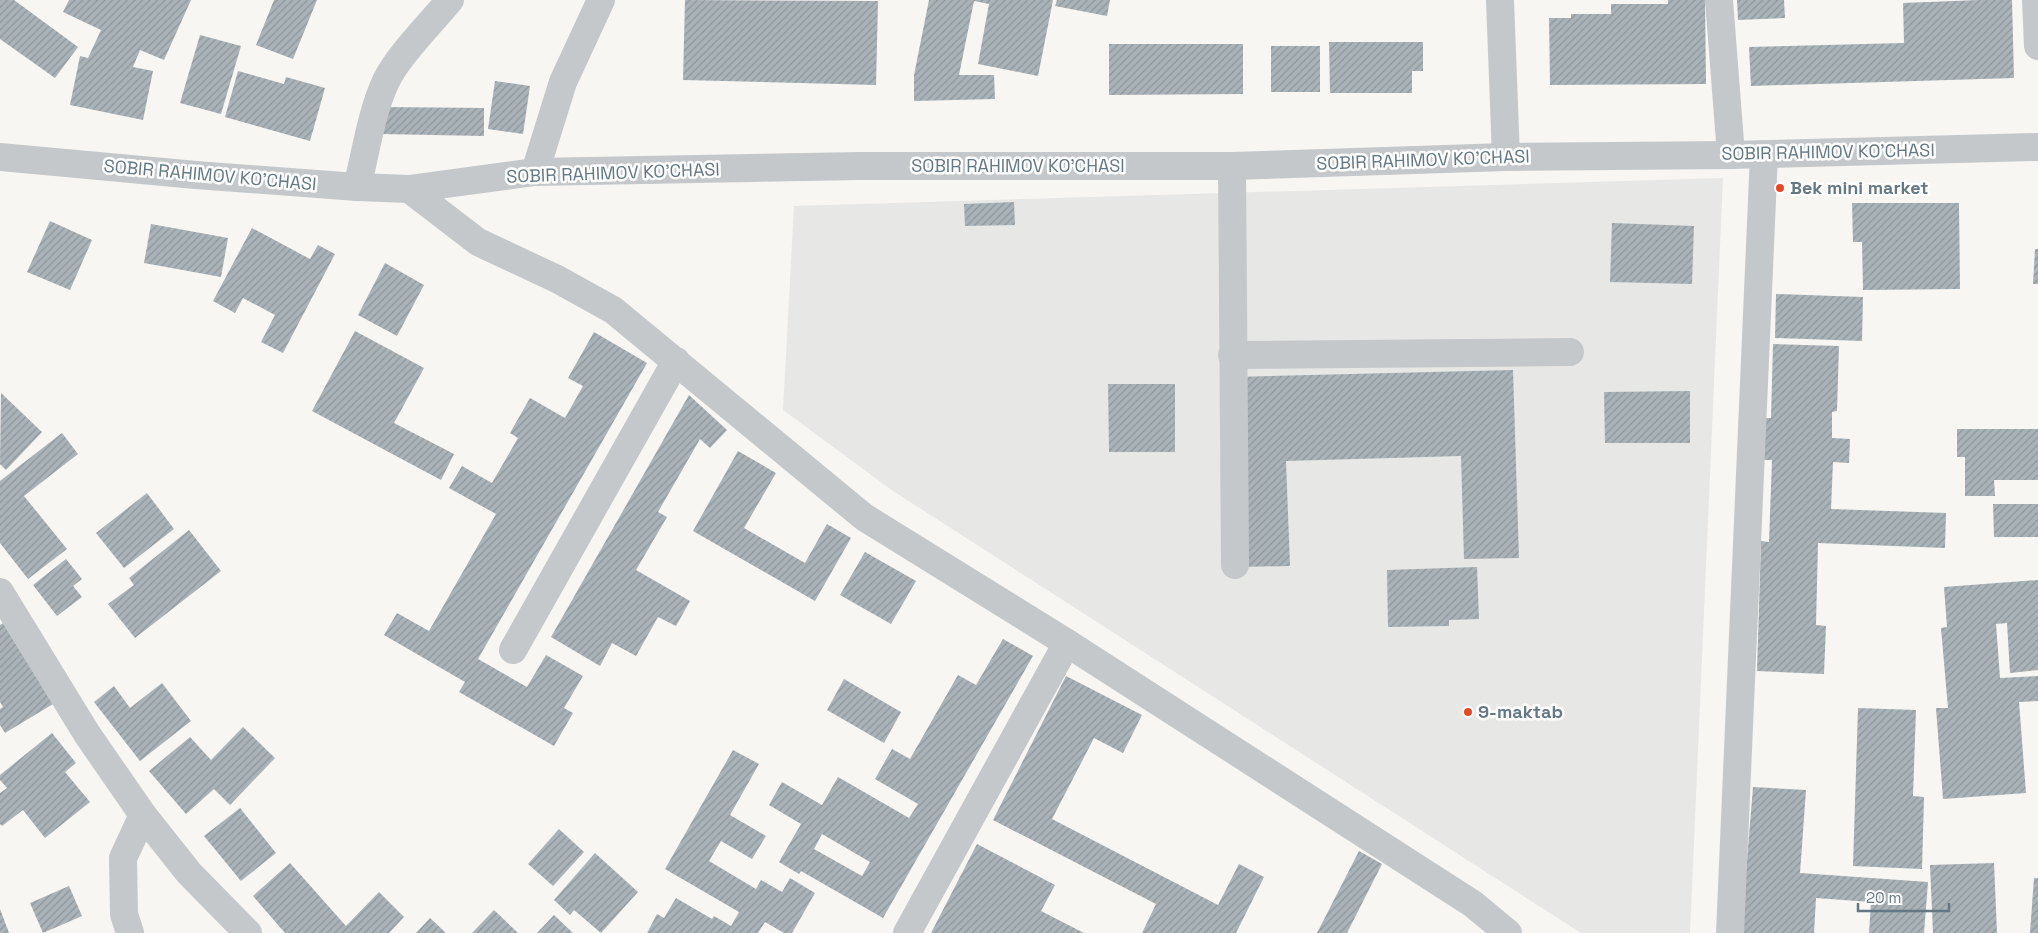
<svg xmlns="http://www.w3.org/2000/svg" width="2038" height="933" font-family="'Space Grotesk',sans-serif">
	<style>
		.built { fill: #e7e8e6 }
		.building { fill: url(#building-hatch); fill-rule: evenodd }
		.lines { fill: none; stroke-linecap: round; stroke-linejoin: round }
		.minor { stroke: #c4c8cb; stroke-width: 28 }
		.poi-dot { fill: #e94820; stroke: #fff; stroke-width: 2 }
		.labels { text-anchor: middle; stroke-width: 5; stroke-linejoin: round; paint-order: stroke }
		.street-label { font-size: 18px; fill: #647885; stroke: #fff }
		.poi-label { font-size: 18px; font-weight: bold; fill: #647885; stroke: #fff; text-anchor: start }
	</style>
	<defs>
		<pattern id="building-hatch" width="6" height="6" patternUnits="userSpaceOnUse" patternTransform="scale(1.25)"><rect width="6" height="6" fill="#aab3b8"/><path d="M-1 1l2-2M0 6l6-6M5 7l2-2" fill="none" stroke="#8e969b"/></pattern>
	</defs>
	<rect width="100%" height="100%" fill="#f7f6f3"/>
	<polygon class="built" points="1723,178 1690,933 1581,933 893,491 783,410 794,206"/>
	<g class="building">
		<polygon points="0,0 14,0 78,47 55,78 0,39"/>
		<polygon points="69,0 191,0 164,60 140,50 133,67 153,71 143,120 70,105 80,56 88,58 101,30 63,12"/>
		<polygon points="274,0 317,0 293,59 256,45"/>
		<polygon points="685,0 878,1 876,85 683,80"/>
		<polygon points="929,0 1053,0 1038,76 978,64 989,4 974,1 959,75 994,75 995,99 914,101 914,75"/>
		<polygon points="1057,0 1110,0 1107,16 1055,6"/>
		<polygon points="1668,0 1705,0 1706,84 1550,85 1549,18 1571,18 1571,14 1611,14 1611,4 1668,4"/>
		<polygon points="1737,0 1784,0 1785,18 1738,20"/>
		<polygon points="1979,0 2012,0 2014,78 1751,86 1749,47 1904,43 1903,3"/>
		<polygon points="200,35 241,46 221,114 180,103"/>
		<polygon points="1329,42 1423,42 1423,71 1412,71 1412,93 1330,93"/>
		<polygon points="1109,44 1243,44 1243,94 1109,95"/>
		<rect x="1271" y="46" width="49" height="46"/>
		<polygon points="238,71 284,84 286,77 325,88 310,141 225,117"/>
		<polygon points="495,81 530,86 523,134 488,129"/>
		<polygon points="382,107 484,108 484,136 381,134"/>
		<polygon points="1014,202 1015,225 965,226 964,204"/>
		<polygon points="1852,203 1959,203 1960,289 1863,290 1862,242 1853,242"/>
		<polygon points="50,221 92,240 70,290 27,272"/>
		<polygon points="1612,223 1694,226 1692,284 1610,282"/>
		<polygon points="151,224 228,238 221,277 144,263"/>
		<polygon points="252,228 310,259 318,245 335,254 283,353 261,342 275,315 243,298 235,313 213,301"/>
		<polygon points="2035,249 2038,249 2038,284 2033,284"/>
		<polygon points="385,263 424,285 397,336 358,315"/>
		<polygon points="1776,294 1863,297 1862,341 1775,338"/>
		<polygon points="355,331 424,368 394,423 454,454 441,480 312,411"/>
		<polygon points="594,332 647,363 478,659 527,687 546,655 583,676 564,708 573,713 554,746 459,692 465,682 384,635 397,613 429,631 496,514 449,488 462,466 492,483 518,438 510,433 530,398 565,418 583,386 568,378"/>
		<polygon points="1773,344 1839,346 1837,411 1832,412 1832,438 1850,439 1849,463 1833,462 1831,509 1946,513 1945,548 1818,543 1816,625 1826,626 1824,674 1757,671 1761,541 1769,542 1772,460 1763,460 1764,418 1771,418"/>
		<polygon points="1513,370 1519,558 1464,559 1461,456 1286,461 1290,566 1238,567 1233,377"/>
		<polygon points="1108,384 1175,384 1175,452 1109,452"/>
		<polygon points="1690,391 1690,443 1605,443 1604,392"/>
		<polygon points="1,393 42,432 6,470 0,464"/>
		<polygon points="689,395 727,430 710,448 700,439 658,512 667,517 636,570 690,601 676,626 658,617 636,656 612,643 600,666 551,637"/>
		<polygon points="1957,429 2038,429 2038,480 1994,480 1995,496 1965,496 1965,457 1957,457"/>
		<polygon points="62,433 78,454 24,496 67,549 28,579 0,543 0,481"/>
		<polygon points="738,451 776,473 744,528 805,563 827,524 851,538 815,601 693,531"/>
		<polygon points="147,493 174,529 124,568 96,533"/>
		<polygon points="1993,504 2038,504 2038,537 1994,537"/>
		<polygon points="189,530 221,571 135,638 108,604 134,585 129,578"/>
		<polygon points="865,552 916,581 891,624 840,595"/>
		<polygon points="66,559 82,579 73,586 82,597 57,616 33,585"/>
		<polygon points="1477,567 1479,619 1449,620 1449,626 1388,627 1387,570"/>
		<polygon points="2038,580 2038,670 2010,673 2007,623 1996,624 2000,678 2038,676 2038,701 2019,702 2026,793 1943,799 1936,708 1948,708 1941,628 1947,627 1944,587"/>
		<polygon points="3,623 53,704 5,733 0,725 0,709 3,707 0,702 0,625"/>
		<path d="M1003,639L1033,656L883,918L801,871L799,874L779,862L801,824L769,805L782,782L822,805L838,777L909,818L918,804L875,779L892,749L910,759L958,675L976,685ZM822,834L870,862L862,876L814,849Z"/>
		<polygon points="1066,676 1142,715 1123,753 1094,738 1052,819 1218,905 1239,864 1264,877 1236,933 1142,933 1156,904 993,820"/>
		<polygon points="844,679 901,712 884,743 827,710"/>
		<polygon points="162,683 191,721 140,761 94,702 114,686 130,708"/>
		<polygon points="1858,708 1916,710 1913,796 1924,797 1922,869 1853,866"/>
		<polygon points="243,727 275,758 230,805 214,789 186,814 149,771 190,737 211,760"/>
		<polygon points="52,733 76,763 65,772 90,802 45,838 23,810 2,826 0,824 0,793 7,788 0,780 0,775"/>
		<polygon points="733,750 759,764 730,815 766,836 752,859 721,841 709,861 756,889 761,880 782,892 790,878 815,893 792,933 784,933 765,922 758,933 647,933 657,914 664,918 676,898 712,919 714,916 731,926 739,912 665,869"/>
		<polygon points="1753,787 1806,790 1800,873 1928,882 1924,933 1869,933 1871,902 1816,898 1814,933 1741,933"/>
		<polygon points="240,808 276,853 241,881 204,836"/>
		<polygon points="559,829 584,852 553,886 528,864"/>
		<polygon points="977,844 1055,885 1041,911 1084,933 931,933"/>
		<polygon points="1359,851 1382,864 1347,933 1317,933"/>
		<polygon points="595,853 638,892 601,933 574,910 570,915 554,900"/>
		<polygon points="290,863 346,926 379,892 404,917 389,933 285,933 253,896"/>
		<polygon points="1994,863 1997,933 1933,933 1930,865"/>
		<polygon points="2034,878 2038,878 2038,933 2030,933"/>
		<polygon points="69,886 82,916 43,933 30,903"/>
		<polygon points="0,909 9,933 0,933"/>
		<polygon points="494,910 518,933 472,933"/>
		<polygon points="554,915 573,933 537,933"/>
		<polygon points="430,918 446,933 416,933"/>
	</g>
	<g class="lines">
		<g class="minor">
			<polyline points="1500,0 1506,157"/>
			<polyline points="1719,0 1731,155"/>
			<polyline points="2036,0 2038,46"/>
			<polyline points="0,157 196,175 357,187 409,189 535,172 860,166 1232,166 1506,157 1731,155 2038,147"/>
			<polyline points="1232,166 1235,565"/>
			<polyline points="535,172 563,82 601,0"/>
			<path d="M357,187C366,152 371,113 386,81C398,56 432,22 450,0"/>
			<polyline points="409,189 478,242 557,279 613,310 864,517 1067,643 1473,904 1508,933"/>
			<polyline points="1232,355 1570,352"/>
			<polyline points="0,592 87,734 143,815 189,873 248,933"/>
			<polyline points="513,650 676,361"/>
			<polyline points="130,933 124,914 123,858 143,815"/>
			<polyline points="907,933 1067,643"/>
			<polyline points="1730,933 1764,154"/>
		</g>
	</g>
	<g class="poi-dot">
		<circle cx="1780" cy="188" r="5"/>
		<circle cx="1468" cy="712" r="5"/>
	</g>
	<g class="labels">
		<g class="street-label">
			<text transform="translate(1828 152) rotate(-1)" y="6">SOBIR RAHIMOV KO'CHASI</text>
			<text transform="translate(1423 160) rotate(-2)" y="6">SOBIR RAHIMOV KO'CHASI</text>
			<text x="1018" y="172">SOBIR RAHIMOV KO'CHASI</text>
			<text transform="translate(613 173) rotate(-2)" y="6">SOBIR RAHIMOV KO'CHASI</text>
			<text transform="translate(210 175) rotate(5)" y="6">SOBIR RAHIMOV KO'CHASI</text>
		</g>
		<g class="poi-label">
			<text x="1790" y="194">Bek mini market</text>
			<text x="1478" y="718">9-maktab</text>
		</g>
	</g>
	<path d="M1858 903v8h91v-8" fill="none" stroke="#647885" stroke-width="2.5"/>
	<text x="1866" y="903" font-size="15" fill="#647885" stroke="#ffffff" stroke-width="4" paint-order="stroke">20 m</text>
</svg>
